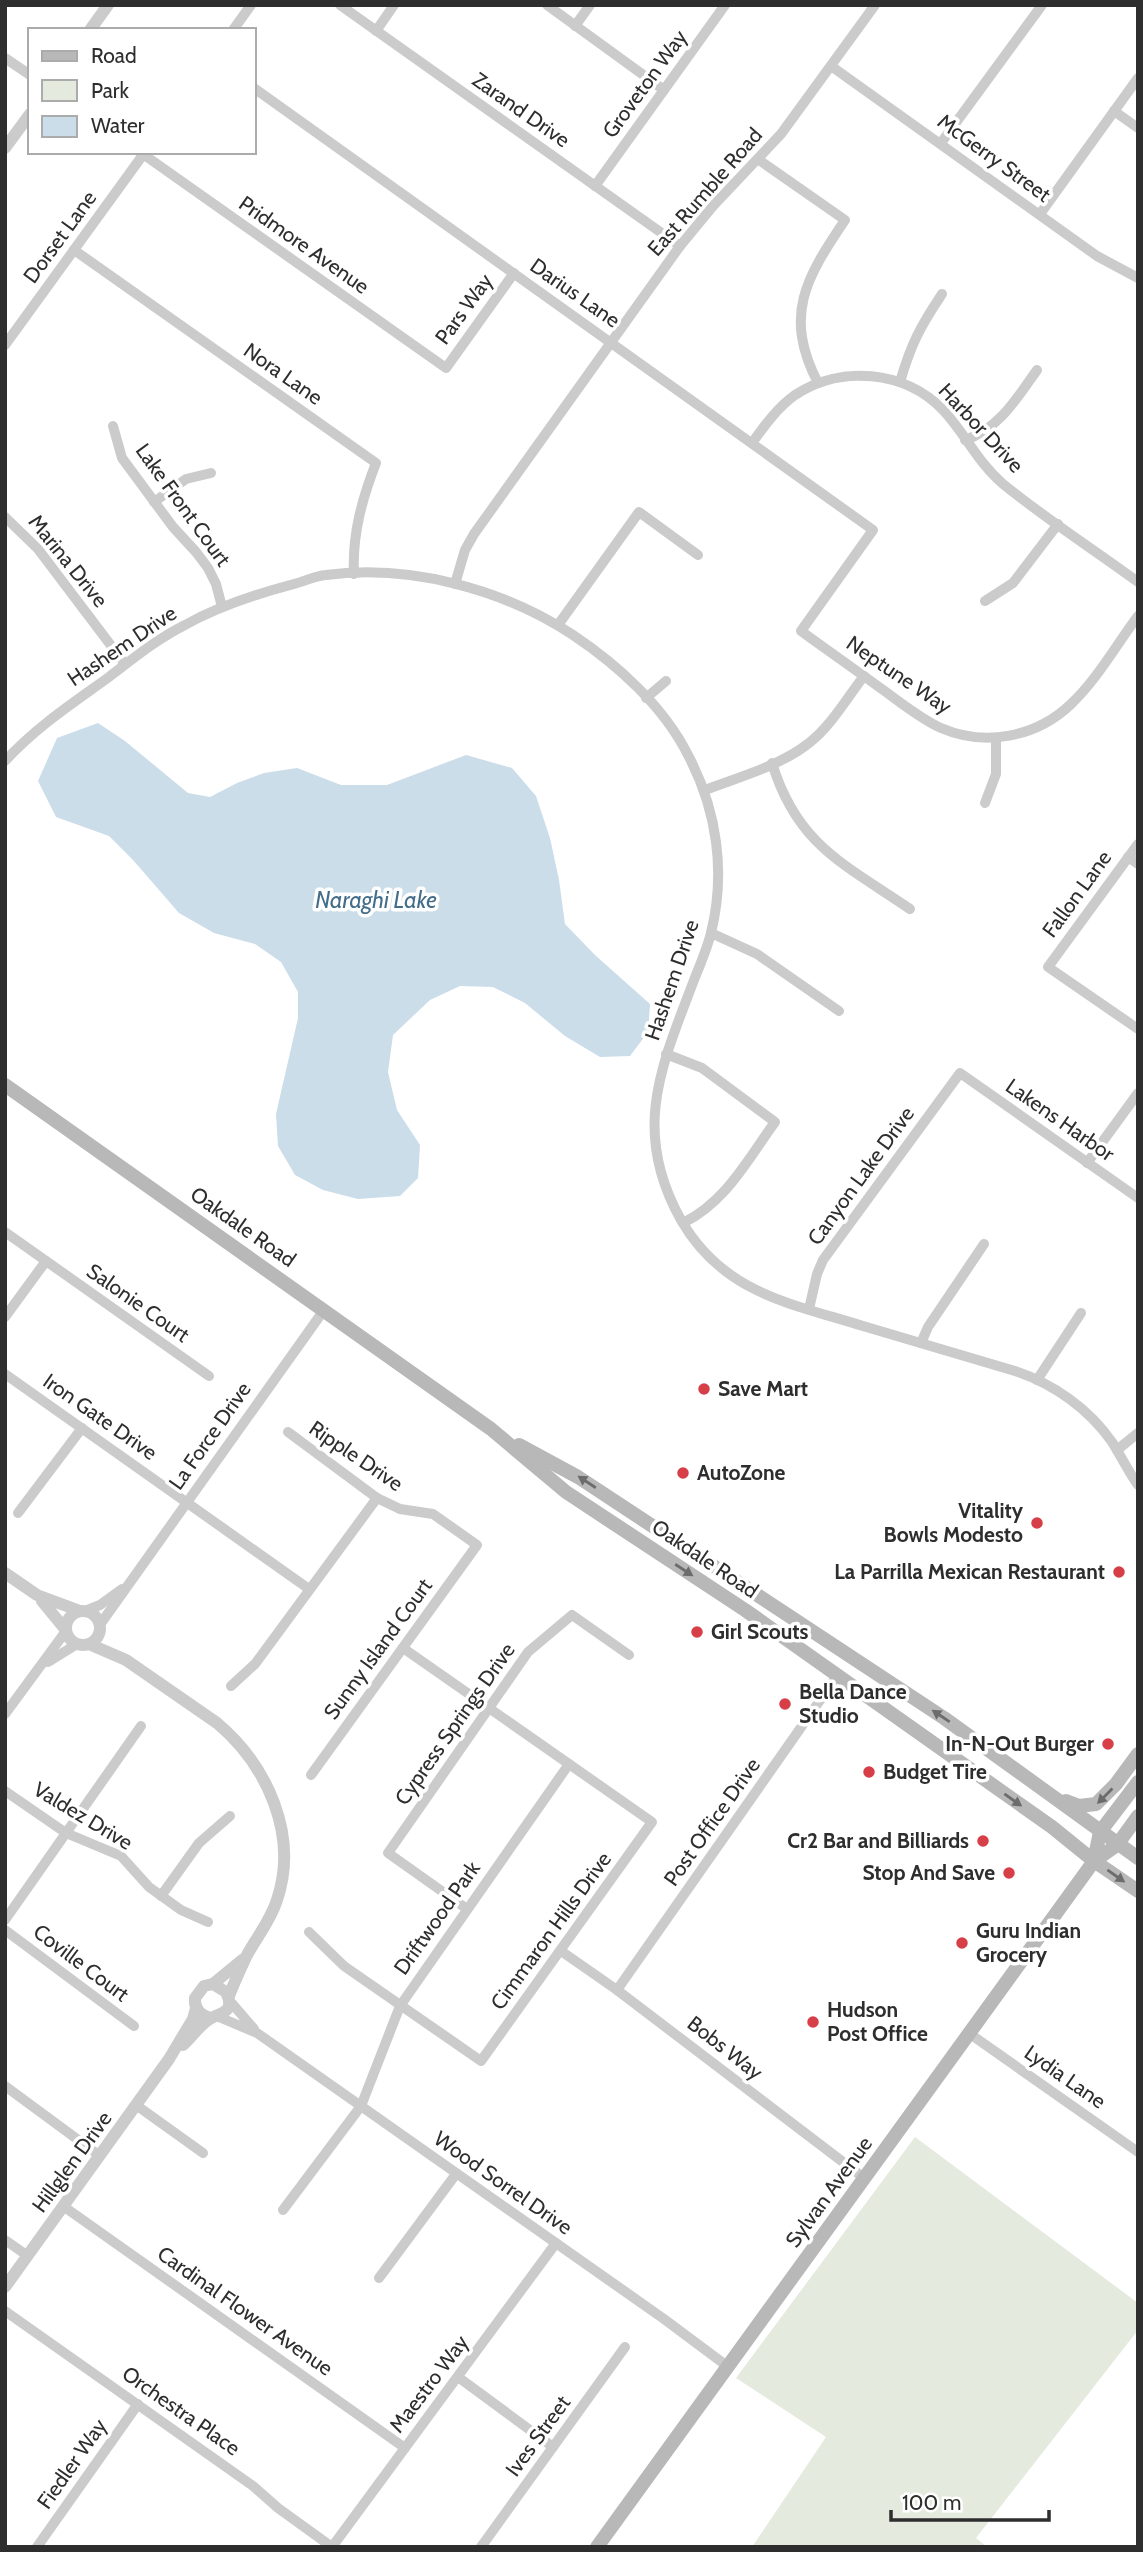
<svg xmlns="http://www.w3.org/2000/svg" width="1143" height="2552" font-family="Cabin,sans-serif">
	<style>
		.green { fill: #e4eadd }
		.water { fill: #cbdde9 }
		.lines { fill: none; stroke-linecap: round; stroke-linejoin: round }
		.minor { stroke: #cbcbcb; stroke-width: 10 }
		.tertiary { stroke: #cbcbcb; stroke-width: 12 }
		.secondary { stroke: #b8b8b8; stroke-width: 14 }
		.oneway { fill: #6c6c6c }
		.poi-dot { fill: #d73f48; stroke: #fff; stroke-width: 2.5 }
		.labels { text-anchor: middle; stroke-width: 7; stroke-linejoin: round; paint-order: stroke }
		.street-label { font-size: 21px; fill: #2e2e2e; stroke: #fff }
		.poi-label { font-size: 21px; font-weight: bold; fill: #2e2e2e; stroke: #fff; text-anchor: start }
		.water-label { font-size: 23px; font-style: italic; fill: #436d8a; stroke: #fff }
	</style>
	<rect width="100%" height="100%" fill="#fff"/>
	<polygon class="green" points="915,2137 1138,2303 1138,2330 976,2538 987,2547 752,2547 826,2437 736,2378"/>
	<polygon class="water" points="98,723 125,741 188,793 210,797 237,783 264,773 297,768 341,785 387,785 466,755 512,768 536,796 550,838 559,880 565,924 595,955 650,1004 648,1032 630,1056 600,1057 565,1036 525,1003 493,987 460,986 430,1000 393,1035 388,1072 397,1110 420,1145 418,1178 400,1196 358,1199 323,1190 295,1175 278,1146 276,1114 298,1018 298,992 281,962 255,944 214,933 179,913 133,860 109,836 56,817 38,781 57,738"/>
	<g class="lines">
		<g class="minor">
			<polyline points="340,5 680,246"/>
			<polyline points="547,5 664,90"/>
			<polyline points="575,26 590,5"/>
			<polyline points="233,30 251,5"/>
			<polyline points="376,31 394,5"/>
			<polyline points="5,58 30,75"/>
			<polyline points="831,66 1097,256 1138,278"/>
			<path d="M254,88L873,530L801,631C827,650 853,668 879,687C899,701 919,718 941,728C985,747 1036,737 1070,705C1097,680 1116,645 1138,616"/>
			<polyline points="1114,111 1138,128"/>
			<polyline points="941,143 1042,5"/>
			<polyline points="140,152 446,368 514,273"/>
			<path d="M759,160L845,220C806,278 783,315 818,383"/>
			<polyline points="595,186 725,5"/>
			<polyline points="1040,214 1138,78"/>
			<path d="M74,250L376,463C362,499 352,535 354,574"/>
			<polyline points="5,345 145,152"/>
			<path d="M900,382C911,344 920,327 942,294"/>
			<polyline points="113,426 122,458 173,527 196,552 208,568 216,584 222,607"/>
			<path d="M965,440C999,429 1017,398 1037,370"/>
			<path d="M752,443C765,425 777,408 795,395C840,365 905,370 943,410C965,433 977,462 1003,484C1046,519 1093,549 1138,582"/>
			<polyline points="154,502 186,479 211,473"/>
			<polyline points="5,517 38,549 125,664"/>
			<polyline points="455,584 465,550 474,534 680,246 713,206 781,134 875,5"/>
			<polyline points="985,601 1013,583 1058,524"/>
			<polyline points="558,625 639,512 698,555"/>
			<polyline points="646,698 666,681"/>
			<path d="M5,761C36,727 73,703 109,677C134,658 157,639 185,625C219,606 256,594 294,584C305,581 315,576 326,575C410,564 503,589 573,635C618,665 664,707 688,755C717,810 726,872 711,933C707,949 700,965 694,980C661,1067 631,1131 681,1220C723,1293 789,1303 863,1326C914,1341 965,1356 1015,1371C1054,1384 1089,1409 1112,1442C1121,1456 1128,1471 1138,1485"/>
			<path d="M772,763C797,845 844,864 910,909"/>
			<path d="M705,790C739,777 780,766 809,743C831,726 847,698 864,676"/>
			<polyline points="985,803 996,774 996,738"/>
			<polyline points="1138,844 1048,967 1138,1029"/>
			<polyline points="1128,857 1138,864"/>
			<polyline points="711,933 757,954 839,1011"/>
			<path d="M666,1054L702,1068L775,1122C748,1159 726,1202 683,1223"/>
			<polyline points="1087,1163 1138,1093"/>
			<polyline points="5,1232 209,1376"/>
			<polyline points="809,1309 817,1274 823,1260 960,1073 1138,1198"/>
			<polyline points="5,1317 46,1261"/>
			<polyline points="921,1343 928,1327 984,1244"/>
			<polyline points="5,1374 309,1589"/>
			<polyline points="1037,1380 1081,1313"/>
			<polyline points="288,1432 377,1498 400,1509 433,1514 477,1545 311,1775"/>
			<polyline points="1117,1450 1138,1433"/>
			<polyline points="18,1513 82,1428"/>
			<polyline points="85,1611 100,1605 122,1589"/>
			<polyline points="99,1626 324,1310"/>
			<polyline points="48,1662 77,1644"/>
			<polyline points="231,1686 255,1664 377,1498"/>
			<polyline points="5,1714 66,1631"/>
			<polyline points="5,1791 66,1833 121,1856 149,1887 181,1910 208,1922"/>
			<polyline points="161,1896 199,1843 230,1816"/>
			<polyline points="467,1909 388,1853 528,1652 572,1615 629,1655"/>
			<polyline points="5,1920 141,1726"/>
			<polyline points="5,1930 134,2026"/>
			<polyline points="309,1932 344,1966 481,2061 652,1822 403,1648"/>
			<polyline points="561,1951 617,1990 864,2178"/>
			<polyline points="617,1990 837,1676"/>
			<polyline points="229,2000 254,2029"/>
			<polyline points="219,2017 257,2033 664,2319 727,2366"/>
			<polyline points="970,2034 1138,2152"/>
			<polyline points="5,2086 100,2156"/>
			<polyline points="136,2105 203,2153"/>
			<polyline points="63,2206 405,2448"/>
			<polyline points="283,2210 361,2106 400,2006 569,1764"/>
			<polyline points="5,2240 28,2256"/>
			<polyline points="379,2278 456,2174"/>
			<polyline points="5,2311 253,2486 278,2508 332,2547"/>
			<polyline points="458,2377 553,2447"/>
			<polyline points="37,2547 138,2404"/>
			<polyline points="332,2547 556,2243"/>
			<polyline points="481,2547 625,2347"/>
		</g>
		<g class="tertiary">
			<polyline points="90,30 108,5"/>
			<polyline points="5,148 30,114"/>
			<polyline points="5,1573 37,1595 80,1611"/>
			<polyline points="42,1601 65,1629"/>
			<circle cx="83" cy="1628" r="17"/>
			<path d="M89,1644L126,1660L217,1723C267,1765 299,1835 277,1900C270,1922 256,1938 246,1957C240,1970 234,1983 229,1996"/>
			<polyline points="213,1984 242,1960"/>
			<path d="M183,2045C191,2038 199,2026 208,2020C220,2012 236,2014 226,1992L213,1984L204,1986L195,1998C194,2009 200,2015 210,2018"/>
			<polyline points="5,2287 169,2059 193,2019 196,2008"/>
		</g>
		<g class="secondary">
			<polyline points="5,1085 491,1429 566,1492 745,1610 1052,1827 1094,1861 1138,1891"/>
			<polyline points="519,1445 578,1477 944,1718 1138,1858"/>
			<polyline points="1066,1801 1079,1806 1096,1804 1116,1784 1138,1754"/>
			<polyline points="1094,1861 1100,1832 1138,1782"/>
			<polyline points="597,2547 1094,1861 1117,1845 1138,1816"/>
		</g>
	</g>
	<defs><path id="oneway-solid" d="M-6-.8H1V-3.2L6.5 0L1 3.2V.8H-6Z" transform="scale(1.75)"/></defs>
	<g class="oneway">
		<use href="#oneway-solid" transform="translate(587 1482) rotate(-147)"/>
		<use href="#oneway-solid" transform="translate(684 1570) rotate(33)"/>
		<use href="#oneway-solid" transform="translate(941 1716) rotate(-146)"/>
		<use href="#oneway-solid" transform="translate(1105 1796) rotate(135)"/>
		<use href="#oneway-solid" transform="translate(1013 1800) rotate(35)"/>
		<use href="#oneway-solid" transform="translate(1116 1876) rotate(35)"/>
	</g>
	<g class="poi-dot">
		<circle cx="704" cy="1389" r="7"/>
		<circle cx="683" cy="1473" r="7"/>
		<circle cx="1037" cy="1523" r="7"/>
		<circle cx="1119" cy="1572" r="7"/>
		<circle cx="697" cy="1632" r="7"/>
		<circle cx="785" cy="1704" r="7"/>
		<circle cx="1108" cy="1744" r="7"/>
		<circle cx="869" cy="1772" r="7"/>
		<circle cx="983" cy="1841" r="7"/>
		<circle cx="1009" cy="1873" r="7"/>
		<circle cx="962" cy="1943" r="7"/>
		<circle cx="813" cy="2022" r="7"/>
	</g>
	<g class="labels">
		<g class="street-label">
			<text transform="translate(645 84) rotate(-54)" y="7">Groveton Way</text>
			<text transform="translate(521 110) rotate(35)" y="7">Zarand Drive</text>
			<text transform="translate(994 158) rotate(36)" y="7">McGerry Street</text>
			<text transform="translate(705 192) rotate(-49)" y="7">East Rumble Road</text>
			<text transform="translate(60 237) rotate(-54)" y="7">Dorset Lane</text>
			<text transform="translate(304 245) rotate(35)" y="7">Pridmore Avenue</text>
			<text transform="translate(575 293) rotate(35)" y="7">Darius Lane</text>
			<text transform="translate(464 309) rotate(-54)" y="7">Pars Way</text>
			<text transform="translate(283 374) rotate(35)" y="7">Nora Lane</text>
			<text transform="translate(981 428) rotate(47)" y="7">Harbor Drive</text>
			<text transform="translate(183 505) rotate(54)" y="7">Lake Front Court</text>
			<text transform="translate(68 561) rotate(51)" y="7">Marina Drive</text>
			<text transform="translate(122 646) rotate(-34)" y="7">Hashem Drive</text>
			<text transform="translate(899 675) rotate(34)" y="7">Neptune Way</text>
			<text transform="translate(1077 894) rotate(-54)" y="7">Fallon Lane</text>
			<text transform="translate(672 980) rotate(-71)" y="7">Hashem Drive</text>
			<text transform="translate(1060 1120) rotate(35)" y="7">Lakens Harbor</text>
			<text transform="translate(861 1176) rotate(-54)" y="7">Canyon Lake Drive</text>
			<text transform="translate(243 1227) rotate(35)" y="7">Oakdale Road</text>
			<text transform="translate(138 1303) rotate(35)" y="7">Salonie Court</text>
			<text transform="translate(100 1417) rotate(35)" y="7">Iron Gate Drive</text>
			<text transform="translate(210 1436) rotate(-55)" y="7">La Force Drive</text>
			<text transform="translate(356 1456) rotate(34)" y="7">Ripple Drive</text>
			<text transform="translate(705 1559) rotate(34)" y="7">Oakdale Road</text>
			<text transform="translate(378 1649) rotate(-54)" y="7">Sunny Island Court</text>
			<text transform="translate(455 1724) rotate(-55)" y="7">Cypress Springs Drive</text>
			<text transform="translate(83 1816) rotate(31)" y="7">Valdez Drive</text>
			<text transform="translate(712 1822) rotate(-55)" y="7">Post Office Drive</text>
			<text transform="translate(437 1918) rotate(-55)" y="7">Driftwood Park</text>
			<text transform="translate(551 1931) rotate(-54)" y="7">Cimmaron Hills Drive</text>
			<text transform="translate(81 1963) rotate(37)" y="7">Coville Court</text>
			<text transform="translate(725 2048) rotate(38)" y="7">Bobs Way</text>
			<text transform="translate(1065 2077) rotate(35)" y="7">Lydia Lane</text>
			<text transform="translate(72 2162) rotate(-54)" y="7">Hillglen Drive</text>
			<text transform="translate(503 2183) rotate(35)" y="7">Wood Sorrel Drive</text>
			<text transform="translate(829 2192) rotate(-54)" y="7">Sylvan Avenue</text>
			<text transform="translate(245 2311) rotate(35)" y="7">Cardinal Flower Avenue</text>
			<text transform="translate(429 2384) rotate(-53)" y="7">Maestro Way</text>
			<text transform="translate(181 2411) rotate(35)" y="7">Orchestra Place</text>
			<text transform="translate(538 2436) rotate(-54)" y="7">Ives Street</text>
			<text transform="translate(72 2464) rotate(-55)" y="7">Fiedler Way</text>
		</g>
		<g class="poi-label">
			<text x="718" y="1396">Save Mart</text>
			<text x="697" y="1480">AutoZone</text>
			<text x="1023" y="1518" text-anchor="end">Vitality<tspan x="1023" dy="24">Bowls Modesto</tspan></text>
			<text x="1105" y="1579" text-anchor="end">La Parrilla Mexican Restaurant</text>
			<text x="711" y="1639">Girl Scouts</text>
			<text x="799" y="1699">Bella Dance<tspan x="799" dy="24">Studio</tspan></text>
			<text x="1094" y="1751" text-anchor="end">In-N-Out Burger</text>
			<text x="883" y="1779">Budget Tire</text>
			<text x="969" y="1848" text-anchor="end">Cr2 Bar and Billiards</text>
			<text x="995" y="1880" text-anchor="end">Stop And Save</text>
			<text x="976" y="1938">Guru Indian<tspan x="976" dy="24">Grocery</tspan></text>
			<text x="827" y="2017">Hudson<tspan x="827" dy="24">Post Office</tspan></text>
		</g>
		<g class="water-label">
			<text x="376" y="908">Naraghi Lake</text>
		</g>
	</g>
	<rect width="1143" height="2552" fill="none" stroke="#2e2e2e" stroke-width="14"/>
	<rect x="28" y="28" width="228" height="126" fill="#ffffff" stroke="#ababab" stroke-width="2"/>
	<rect x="42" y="51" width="35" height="10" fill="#b8b8b8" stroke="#ababab" stroke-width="2"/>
	<text x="91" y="63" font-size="21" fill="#2e2e2e">Road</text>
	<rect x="42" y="80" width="35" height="21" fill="#e4eadd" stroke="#ababab" stroke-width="2"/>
	<text x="91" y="98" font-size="21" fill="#2e2e2e">Park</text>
	<rect x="42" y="116" width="35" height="21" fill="#cbdde9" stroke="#ababab" stroke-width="2"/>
	<text x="91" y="133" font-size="21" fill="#2e2e2e">Water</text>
	<path d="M891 2510v10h158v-10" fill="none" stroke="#2e2e2e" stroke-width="3.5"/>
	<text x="902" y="2510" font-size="21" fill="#2e2e2e" stroke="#ffffff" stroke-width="5" paint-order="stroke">100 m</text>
</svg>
